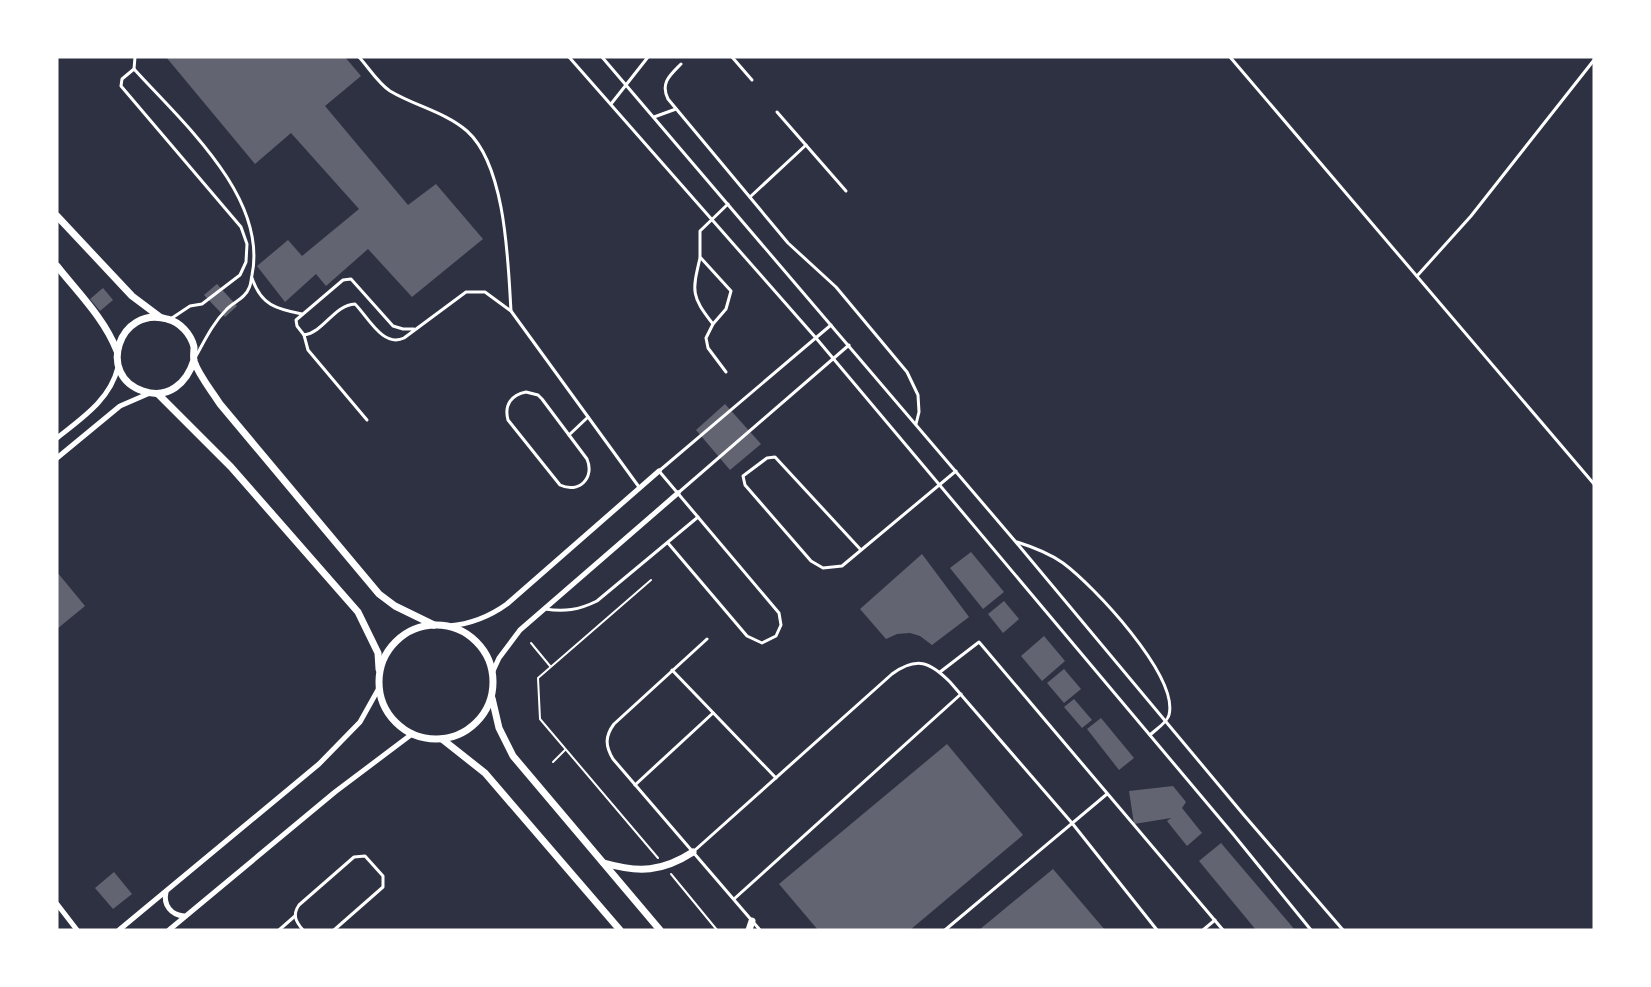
<svg xmlns="http://www.w3.org/2000/svg" width="1651" height="987" font-family="'PT Sans',sans-serif">
	<style>
		.building { fill: #626471 }
		.lines { fill: none; stroke-linecap: round; stroke-linejoin: round }
		.path { stroke: #fff; stroke-width: 2 }
		.service { stroke: #fff; stroke-width: 3 }
		.minor { stroke: #fff; stroke-width: 5 }
		.tertiary { stroke: #fff; stroke-width: 7 }
	</style>
	<rect width="100%" height="100%" fill="#2d3142"/>
	<g class="building">
		<polygon points="166,57 345,57 361,76 325,106 408,205 436,184 483,239 412,297 368,249 326,286 316,274 285,302 257,266 288,240 302,256 359,209 291,133 255,164"/>
		<polygon points="217,284 237,306 225,317 204,295"/>
		<polygon points="103,288 113,300 100,311 90,299"/>
		<polygon points="725,404 761,444 730,470 696,430"/>
		<polygon points="971,552 1004,592 983,609 950,568"/>
		<polygon points="922,554 969,617 932,645 920,636 910,633 897,634 886,639 860,609"/>
		<polygon points="57,572 85,606 57,629"/>
		<polygon points="1004,601 1019,619 1003,633 988,614"/>
		<polygon points="1044,636 1065,661 1042,681 1021,656"/>
		<polygon points="1064,669 1081,689 1064,703 1047,683"/>
		<polygon points="1074,699 1092,720 1082,728 1064,707"/>
		<polygon points="1101,718 1134,758 1119,770 1087,729"/>
		<polygon points="947,744 1023,835 910,930 818,930 779,884"/>
		<polygon points="1173,786 1186,802 1182,808 1202,833 1187,846 1167,821 1171,818 1134,824 1129,791"/>
		<polygon points="1221,843 1295,930 1256,930 1199,861"/>
		<polygon points="1053,869 1105,930 979,930"/>
		<polygon points="114,872 132,894 113,909 95,888"/>
	</g>
	<g class="lines">
		<g class="path">
			<polyline points="651,580 538,678 540,719 658,858"/>
			<polyline points="531,643 550,666"/>
			<polyline points="553,762 565,750"/>
			<polyline points="671,874 717,930"/>
		</g>
		<g class="service">
			<path d="M135,57L134,69C182,122 268,197 252,275C251,279 251,285 249,288C245,299 233,302 226,310C213,323 205,340 196,356"/>
			<path d="M359,57C369,68 378,83 390,91C415,106 445,112 467,131C506,166 508,262 511,311"/>
			<polyline points="569,57 816,338 1233,834 1311,930"/>
			<polyline points="602,57 1015,541 1243,814 1343,930"/>
			<polyline points="732,57 752,80"/>
			<polyline points="1230,57 1594,484"/>
			<path d="M681,64C670,75 660,83 668,99L788,243L836,287L907,372L918,395L919,412L916,424"/>
			<polyline points="134,69 122,79 121,86 241,227 247,244 246,262 240,275 202,304 190,306 172,318"/>
			<polyline points="611,104 648,57"/>
			<polyline points="777,112 846,191"/>
			<polyline points="654,117 676,109"/>
			<polyline points="750,197 806,145"/>
			<path d="M700,258C692,292 691,296 713,324"/>
			<polyline points="1417,276 1471,216 1594,60"/>
			<path d="M252,278C261,305 276,309 302,314"/>
			<path d="M414,329H403L393,326L351,279L343,280L296,320L297,326L304,335C324,332 334,305 355,304C368,317 383,348 404,338L466,292H485L511,311L639,487"/>
			<polyline points="304,335 308,350 367,420"/>
			<polyline points="726,372 708,348 706,338 713,324 726,309 731,291 700,257 700,231 728,204"/>
			<path d="M526,392L538,395L542,399L587,459C595,478 579,494 560,485L508,420C504,405 511,395 526,392Z"/>
			<polyline points="569,435 588,417"/>
			<polyline points="678,493 849,345"/>
			<path d="M1017,542C1033,547 1049,553 1063,563C1093,585 1179,676 1169,715C1167,723 1156,729 1150,735"/>
			<polyline points="668,543 747,636 762,643 776,636 781,625 779,613 659,471 831,325"/>
			<polyline points="861,550 775,457 767,458 743,476 745,485 811,561 823,568 842,566 956,471"/>
			<path d="M545,609C564,612 579,610 597,601L698,517"/>
			<path d="M707,639L614,724C605,736 605,746 613,759L760,930"/>
			<polyline points="672,670 776,778"/>
			<polyline points="940,672 979,642 1223,930"/>
			<polyline points="635,785 713,713"/>
			<path d="M694,851L892,674C917,656 930,662 950,682L1072,823L1157,930"/>
			<polyline points="734,899 961,694"/>
			<polyline points="279,930 295,916"/>
			<path d="M303,930C296,922 292,915 299,905L354,857L365,856L383,876V887L334,930"/>
			<polyline points="945,930 1107,794"/>
			<polyline points="1203,930 1215,920"/>
		</g>
		<g class="minor">
			<path d="M57,438C82,418 110,400 118,367"/>
			<polyline points="57,458 120,406 150,393"/>
			<path d="M449,626C471,624 489,617 507,604L659,471"/>
			<polyline points="493,671 499,658 520,630 678,493"/>
			<path d="M166,892C163,905 171,915 184,916"/>
			<polyline points="57,904 77,930"/>
			<polyline points="119,930 319,764 360,722 379,688"/>
			<polyline points="169,930 335,792 412,734"/>
		</g>
		<g class="tertiary">
			<polyline points="57,216 132,296 160,317"/>
			<path d="M57,266C79,294 104,318 117,351"/>
			<path d="M194,360C187,383 168,400 143,391C96,376 119,305 167,319C180,322 191,334 194,347C194,352 193,357 194,361C199,376 212,391 220,404L379,594L395,606L434,625"/>
			<polyline points="158,394 231,467 358,612 378,653 379,669"/>
			<circle cx="436" cy="682" r="57"/>
			<polyline points="492,698 499,728 513,756 660,930"/>
			<polyline points="442,739 485,773 620,930"/>
			<path d="M604,863C639,873 662,872 693,852"/>
			<polyline points="749,930 752,921"/>
		</g>
	</g>
	<rect width="1651" height="987" fill="none" stroke="#ffffff" stroke-width="117"/>
</svg>
